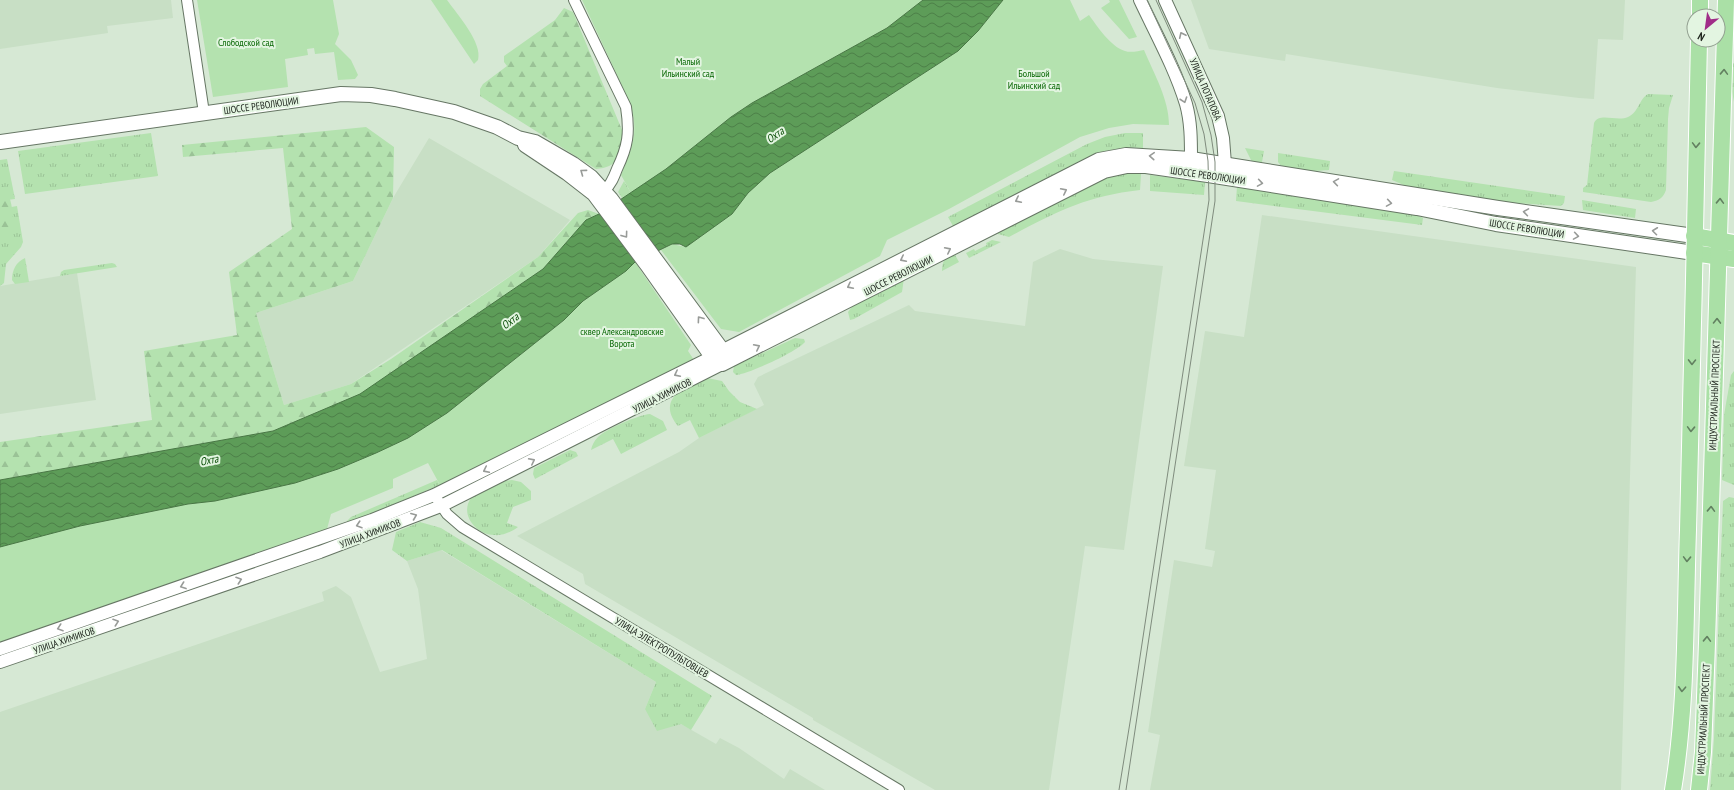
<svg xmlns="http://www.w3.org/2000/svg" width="1734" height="790" font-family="'PT Sans Narrow',sans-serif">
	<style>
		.built { fill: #c8dfc5 }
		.grass { fill: url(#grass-tufts) }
		.forest { fill: url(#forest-firs) }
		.green { fill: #b4e2af }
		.water { fill: url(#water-waves); stroke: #497745 }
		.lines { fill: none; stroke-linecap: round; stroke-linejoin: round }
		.minor-casing { stroke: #667664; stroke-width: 12 }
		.tertiary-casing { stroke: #667664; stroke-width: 14 }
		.secondary-casing { stroke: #667664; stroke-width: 16 }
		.primary-casing { stroke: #fff; stroke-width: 18 }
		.minor { stroke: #fff; stroke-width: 10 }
		.tertiary { stroke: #fff; stroke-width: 12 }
		.secondary { stroke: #fff; stroke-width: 14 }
		.primary { stroke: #aae0a6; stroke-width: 16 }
		.tram { stroke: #7f8b7d; stroke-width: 1 }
		.oneway { stroke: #989b98 }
		.oneway2 { stroke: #628060 }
		.labels { text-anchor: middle; stroke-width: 4; stroke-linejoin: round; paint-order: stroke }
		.park-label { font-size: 10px; fill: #086704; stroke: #e3f5e1 }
		.street-label { font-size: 10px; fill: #1a2019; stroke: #e3f5e1 }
		.water-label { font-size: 11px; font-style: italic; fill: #074c04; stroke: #e3f5e1 }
	</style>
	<defs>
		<pattern id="grass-tufts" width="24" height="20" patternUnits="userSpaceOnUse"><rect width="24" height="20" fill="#b4e2af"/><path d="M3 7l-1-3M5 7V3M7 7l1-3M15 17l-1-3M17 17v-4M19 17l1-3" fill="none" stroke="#9ac296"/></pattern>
		<pattern id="forest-firs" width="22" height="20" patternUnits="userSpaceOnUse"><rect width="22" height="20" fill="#b4e2af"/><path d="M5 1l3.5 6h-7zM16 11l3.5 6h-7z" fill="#9ac296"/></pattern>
		<pattern id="water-waves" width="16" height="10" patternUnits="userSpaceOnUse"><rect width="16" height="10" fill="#5d9c58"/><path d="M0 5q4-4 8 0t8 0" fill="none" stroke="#4c7f48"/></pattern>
	</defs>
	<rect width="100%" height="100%" fill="#d6e8d4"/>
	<g class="built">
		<polygon points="0,0 171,0 173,18 107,26 108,33 0,49"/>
		<polygon points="1191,0 1625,0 1623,40 1598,39 1594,99 1579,98 1497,88 1286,54 1285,61 1209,49"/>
		<polygon points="429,138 570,220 538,257 351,384 284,405 256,313 353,281 393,198"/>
		<polygon points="1262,215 1636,267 1621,790 1150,790 1160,735 1148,732 1174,560 1212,567 1215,551 1205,549 1216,470 1184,466 1205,331 1244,337"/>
		<polygon points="1060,249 1093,259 1163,266 1124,550 1085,546 1049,790 935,790 813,720 813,718 585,584 583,574 517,536 679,452 699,438 764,405 754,384 758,377 909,305 915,311 1025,326 1033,262"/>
		<polygon points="77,273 96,400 0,414 0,286"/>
		<polygon points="441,550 656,682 645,709 681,724 716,744 720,738 739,748 784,779 790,769 825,790 0,790 0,712 324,601 322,592 336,586 351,597 380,672 427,659 418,589 407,561"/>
	</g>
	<g class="grass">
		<polygon points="1734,63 1734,102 1730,81 1730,66"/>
		<path d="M1648,94L1673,95L1669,108L1668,119L1666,190C1663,198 1660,200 1651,202L1583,192V188L1587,185L1594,123C1599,112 1617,122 1628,117C1639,112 1639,99 1648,94Z"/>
		<polygon points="151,133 158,176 25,194 18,151"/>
		<path d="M1125,133H1143V148C1126,147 1111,149 1094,154L953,226L948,217L1087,144L1105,137Z"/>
		<polygon points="1245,148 1264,151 1262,162 1259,164 1252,162"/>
		<path d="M1278,153L1330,161L1329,170C1317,171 1285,174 1278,162Z"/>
		<polygon points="7,159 15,199 0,201 0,160"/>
		<polygon points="1394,171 1565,196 1564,203 1561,206 1502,202 1406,186 1392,180"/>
		<path d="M1122,174H1141L1140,190C1086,196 1056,212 1009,237L998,234L996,231L1106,177Z"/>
		<polygon points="1150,175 1205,182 1204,195 1150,191"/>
		<polygon points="624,181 631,193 622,198 618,192"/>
		<polygon points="1237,186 1414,214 1423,218 1422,225 1236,201"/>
		<polygon points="1582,200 1636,209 1635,218 1583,210"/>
		<polygon points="17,206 23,242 21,247 6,264 4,283 0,286 0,209"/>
		<polygon points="992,240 1001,242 969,258 966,253 974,249 975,251 987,245 986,243"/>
		<path d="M954,253L959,262L942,271C942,261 945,257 954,253Z"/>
		<path d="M25,258L29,282L15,284L12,280C12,270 16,262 25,258Z"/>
		<polygon points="112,263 115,264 117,267 60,276 61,272 64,270"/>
		<polygon points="904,278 902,292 854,319 850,320 848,312 854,304"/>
		<path d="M795,338L804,339L805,342C798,351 749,374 736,375L733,372L734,366Z"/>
		<polygon points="1734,371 1734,485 1722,480 1724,415 1731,375"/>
		<path d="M707,378L722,381L729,391L740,402L757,409L699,438L690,420L678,426C669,415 666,404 677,393Z"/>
		<path d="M650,414L663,421L667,430L621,454L613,439L591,450C592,445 594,441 598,437C606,429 638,415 650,414Z"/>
		<polygon points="570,450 576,452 578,456 535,479 533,474 534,468"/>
		<polygon points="437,480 440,485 347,524 347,521 351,517"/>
		<path d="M512,480L521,482L531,491V500L513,507L507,523L518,527C511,532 503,536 494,535C477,535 459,515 471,498L505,481Z"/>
		<polygon points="1729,497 1734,498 1734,790 1710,790 1714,738 1723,501"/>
		<polygon points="420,522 441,528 712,696 691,730 681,724 657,731 645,709 656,682 442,550 407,561 392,550 396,532"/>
	</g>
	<g class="forest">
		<path d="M564,8L573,12L622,130C623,151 620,168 596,169L480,96V89L483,84L507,66L504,62V56L555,20Z"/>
		<polygon points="366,127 394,147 393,198 353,281 256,313 284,405 351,384 391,359 538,257 578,213 588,210 599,214 586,220 543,269 361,394 273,431 0,480 0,442 152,420 144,351 237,335 229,272 292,229 283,148 183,157 182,145"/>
		<path d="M0,184C11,189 15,218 12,229C10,234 5,237 0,239Z"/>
		<polygon points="1734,685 1734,790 1727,790 1730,755 1726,754 1728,708 1725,703 1728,686"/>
	</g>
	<g class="green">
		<polygon points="197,0 333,0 339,34 335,44 351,60 358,75 355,79 338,80 334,52 315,54 314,48 307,49 308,55 285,59 288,87 213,97"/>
		<path d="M431,0H447C457,14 483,43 478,60L474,64Z"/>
		<path d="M582,0H923L887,28L752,103L731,117L666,169L631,193L621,175C631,147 640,135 630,103Z"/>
		<path d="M1003,0H1070L1080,21L1089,15C1097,26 1111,47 1125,51C1130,53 1139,51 1144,50C1154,74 1169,99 1169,125L1133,124L1109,128L1080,137L949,209L887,240L880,256L739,332L721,329L661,250L672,244L686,247L732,214L748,193L770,173L958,51L978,31Z"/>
		<polygon points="1109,0 1119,0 1137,37 1129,39 1101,8 1110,2"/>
		<polygon points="635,262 691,345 688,351 694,360 440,485 428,463 393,479 393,488 331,514 327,529 0,643 0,547 80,526 188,504 215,501 295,483 338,469 376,453 408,438 447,413 564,320 583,301 626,271"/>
	</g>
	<polygon class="water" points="923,0 1003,0 978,31 958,51 770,173 748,193 732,214 686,247 680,244 672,244 635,262 626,271 583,301 564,320 447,413 408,438 376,453 338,469 295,483 215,501 188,504 80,526 0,547 0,480 273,431 360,394 543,269 586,220 599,214 666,169 731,117 752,103 887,28"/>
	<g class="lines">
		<g class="minor-casing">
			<g id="minor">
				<polyline points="187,0 204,113"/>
				<path d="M574,0L626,107C630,133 628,146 617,169C614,177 611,185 604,191"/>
				<polyline points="437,499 447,514 462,527 899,790"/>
			</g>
		</g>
		<g class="tertiary-casing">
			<g id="tertiary">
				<path d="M1140,0C1156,34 1175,68 1186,104C1191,122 1191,140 1191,159"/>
				<polyline points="1165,0 1218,116 1223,138 1225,164"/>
				<polyline points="0,649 372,520 434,495 712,357"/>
				<polyline points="0,662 320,552 441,506 722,364"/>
			</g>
		</g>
		<g class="secondary-casing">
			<g id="secondary">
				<polyline points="0,142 341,94 371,95 395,99 454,112 497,127 518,138 535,142 573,164 591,177 611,199 723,351 722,360"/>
				<polyline points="525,145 567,173 594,194 647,265 712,357 720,363"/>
				<polyline points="712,357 1099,160 1126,155 1191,159 1498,208 1694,236"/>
				<polyline points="722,364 1104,171 1127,166 1146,166 1208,175 1417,208 1496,224 1694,253"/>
			</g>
		</g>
		<g class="primary-casing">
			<g id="primary">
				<polyline points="1700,16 1700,0"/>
				<polyline points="1694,236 1734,243"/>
				<polyline points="1694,253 1734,259"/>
				<path d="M1673,790C1687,705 1685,617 1688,530C1693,367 1695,203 1699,40"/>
				<polyline points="1699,790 1703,752 1707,643 1726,0"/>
			</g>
		</g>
		<use href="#minor" class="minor"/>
		<use href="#tertiary" class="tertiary"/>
		<use href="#secondary" class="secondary"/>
		<use href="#primary" class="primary"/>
		<g class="tram">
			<polyline points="1119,790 1132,710 1209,200 1208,161 1204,134 1195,103 1147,0"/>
			<polyline points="1126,790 1215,201 1215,162 1211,135 1202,102 1156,0"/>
		</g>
	</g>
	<defs><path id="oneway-chevron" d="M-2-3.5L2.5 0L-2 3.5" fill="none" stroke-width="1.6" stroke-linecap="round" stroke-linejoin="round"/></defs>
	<g class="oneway">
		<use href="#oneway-chevron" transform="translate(1182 35) rotate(-115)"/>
		<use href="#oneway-chevron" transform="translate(1184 100) rotate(71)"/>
		<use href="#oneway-chevron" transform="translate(1152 156) rotate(-176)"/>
		<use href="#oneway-chevron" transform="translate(583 172) rotate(-144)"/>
		<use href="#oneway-chevron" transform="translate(1336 182) rotate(-171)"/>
		<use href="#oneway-chevron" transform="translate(1260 183) rotate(9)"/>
		<use href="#oneway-chevron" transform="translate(1064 191) rotate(-27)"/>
		<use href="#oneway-chevron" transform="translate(1018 200) rotate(153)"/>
		<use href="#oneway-chevron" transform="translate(1389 203) rotate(9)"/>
		<use href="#oneway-chevron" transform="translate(1526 212) rotate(-171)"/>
		<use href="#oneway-chevron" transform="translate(1655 231) rotate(-173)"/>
		<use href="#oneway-chevron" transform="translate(625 235) rotate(54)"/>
		<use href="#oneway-chevron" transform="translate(1576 236) rotate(9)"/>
		<use href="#oneway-chevron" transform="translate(948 250) rotate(-27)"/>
		<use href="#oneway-chevron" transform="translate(903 259) rotate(153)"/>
		<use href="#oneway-chevron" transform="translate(850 286) rotate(153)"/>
		<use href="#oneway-chevron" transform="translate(700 319) rotate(-126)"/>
		<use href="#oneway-chevron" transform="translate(757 347) rotate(-27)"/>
		<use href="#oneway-chevron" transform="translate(677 374) rotate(153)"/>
		<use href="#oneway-chevron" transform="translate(532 461) rotate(-27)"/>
		<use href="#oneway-chevron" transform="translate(486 470) rotate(154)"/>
		<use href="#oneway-chevron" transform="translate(414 516) rotate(-22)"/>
		<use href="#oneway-chevron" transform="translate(359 525) rotate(162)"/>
		<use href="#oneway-chevron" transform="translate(239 580) rotate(-19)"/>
		<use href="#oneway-chevron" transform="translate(183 586) rotate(160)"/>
		<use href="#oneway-chevron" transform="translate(116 622) rotate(-19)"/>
		<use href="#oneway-chevron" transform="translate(60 628) rotate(161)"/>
	</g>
	<g class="oneway2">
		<use href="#oneway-chevron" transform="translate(1724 72) rotate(-88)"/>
		<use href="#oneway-chevron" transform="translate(1696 145) rotate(92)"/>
		<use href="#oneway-chevron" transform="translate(1720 201) rotate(-88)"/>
		<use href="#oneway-chevron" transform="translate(1717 321) rotate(-89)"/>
		<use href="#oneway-chevron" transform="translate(1692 362) rotate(91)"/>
		<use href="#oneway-chevron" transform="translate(1691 429) rotate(92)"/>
		<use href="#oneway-chevron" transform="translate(1711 509) rotate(-88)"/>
		<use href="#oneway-chevron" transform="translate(1687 559) rotate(92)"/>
		<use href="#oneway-chevron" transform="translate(1707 639) rotate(-88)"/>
		<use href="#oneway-chevron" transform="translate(1682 689) rotate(93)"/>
	</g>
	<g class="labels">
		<g class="park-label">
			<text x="246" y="46">Слободской сад</text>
			<text x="688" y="65">Малый<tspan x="688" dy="12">Ильинский сад</tspan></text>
			<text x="1034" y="77">Большой<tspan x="1034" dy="12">Ильинский сад</tspan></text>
			<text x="622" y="335">сквер Александровские<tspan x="622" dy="12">Ворота</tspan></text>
		</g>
		<g class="street-label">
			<text transform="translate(1206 89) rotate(67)" y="4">УЛИЦА ПОТАПОВА</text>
			<text transform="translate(261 105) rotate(-8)" y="4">ШОССЕ РЕВОЛЮЦИИ</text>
			<text transform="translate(1208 175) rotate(8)" y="4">ШОССЕ РЕВОЛЮЦИИ</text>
			<text transform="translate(1527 228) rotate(9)" y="4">ШОССЕ РЕВОЛЮЦИИ</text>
			<text transform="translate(898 275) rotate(-27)" y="4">ШОССЕ РЕВОЛЮЦИИ</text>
			<text transform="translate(662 395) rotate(-27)" y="4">УЛИЦА ХИМИКОВ</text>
			<text transform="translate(1714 395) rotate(-88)" y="4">ИНДУСТРИАЛЬНЫЙ ПРОСПЕКТ</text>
			<text transform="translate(370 533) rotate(-21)" y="4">УЛИЦА ХИМИКОВ</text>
			<text transform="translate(64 640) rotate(-19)" y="4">УЛИЦА ХИМИКОВ</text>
			<text transform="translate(662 647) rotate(31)" y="4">УЛИЦА ЭЛЕКТРОПУЛЬТОВЦЕВ</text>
			<text transform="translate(1703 719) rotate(-87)" y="4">ИНДУСТРИАЛЬНЫЙ ПРОСПЕКТ</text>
		</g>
		<g class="water-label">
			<text transform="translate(775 135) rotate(-35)" y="4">Охта</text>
			<text transform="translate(510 321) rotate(-37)" y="4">Охта</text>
			<text transform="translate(209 460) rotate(-11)" y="4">Охта</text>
		</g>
	</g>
	<g transform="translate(1706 28) rotate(209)"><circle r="19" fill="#e3f5e1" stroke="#93a091"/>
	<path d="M0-3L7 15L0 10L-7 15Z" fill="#a02d88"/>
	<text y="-6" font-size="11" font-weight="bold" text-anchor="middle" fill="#1a2019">N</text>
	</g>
</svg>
